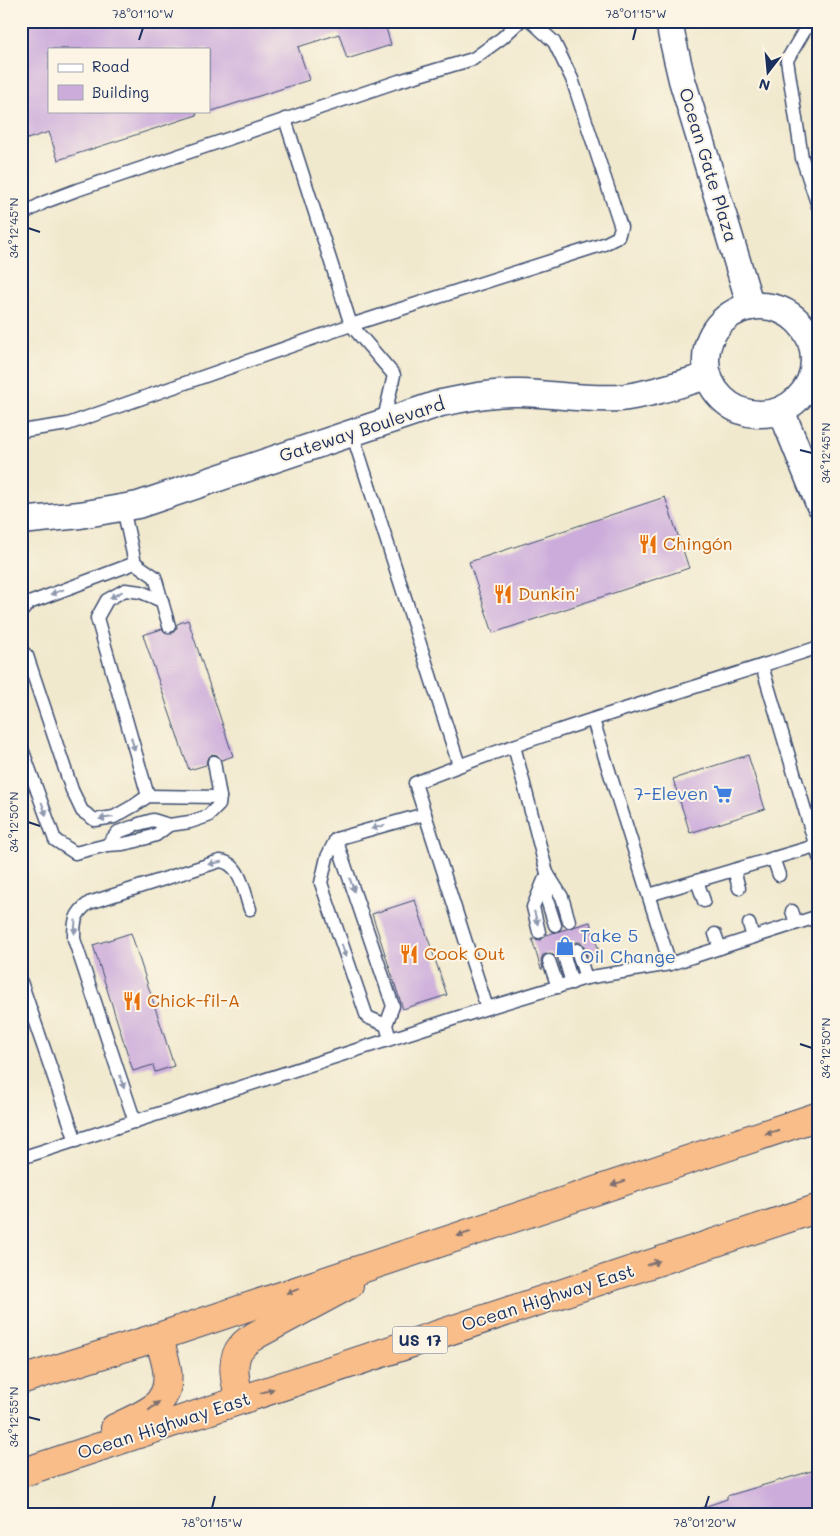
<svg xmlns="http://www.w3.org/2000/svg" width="840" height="1536" font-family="Mali,sans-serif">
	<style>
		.building { fill: #ccacdb }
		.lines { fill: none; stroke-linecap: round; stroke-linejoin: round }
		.lane-casing { stroke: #3b4b6f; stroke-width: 15 }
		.street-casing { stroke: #3b4b6f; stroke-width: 29 }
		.highway-casing { stroke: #3b4b6f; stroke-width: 30 }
		.lane { stroke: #fff; stroke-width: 12 }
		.street { stroke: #fff; stroke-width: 26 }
		.highway { stroke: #f8bd89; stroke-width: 28 }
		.oneway { fill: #8d97ae }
		.oneway2 { fill: #7e6f71 }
		.ticks { fill: none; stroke: #1b2f5e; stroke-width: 2 }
		.labels { text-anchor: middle; stroke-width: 4; stroke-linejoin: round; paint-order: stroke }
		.shield { fill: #fcf5e5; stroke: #5e6a86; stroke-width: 1 }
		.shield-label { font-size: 16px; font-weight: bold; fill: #1b2f5e }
		.street-label { font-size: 18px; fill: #1b2f5e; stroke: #fcf5e5 }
		.food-label { font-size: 18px; fill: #c56008; stroke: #fcf5e5; text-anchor: start }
		.shop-label { font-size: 18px; fill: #366cbe; stroke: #fcf5e5; text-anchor: end }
		.neatline { fill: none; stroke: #1b2f5e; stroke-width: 2 }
		.ticks-label { font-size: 12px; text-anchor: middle; fill: #1b2f5e }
	</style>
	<rect width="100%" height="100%" fill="#fcf5e5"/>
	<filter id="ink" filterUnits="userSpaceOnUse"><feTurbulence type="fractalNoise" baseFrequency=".02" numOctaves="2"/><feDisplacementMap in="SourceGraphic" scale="10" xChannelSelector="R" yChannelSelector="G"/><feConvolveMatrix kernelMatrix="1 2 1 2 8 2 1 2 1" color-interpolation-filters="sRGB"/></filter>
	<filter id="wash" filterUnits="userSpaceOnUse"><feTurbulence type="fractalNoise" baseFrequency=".0096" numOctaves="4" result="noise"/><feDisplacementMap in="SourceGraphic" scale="20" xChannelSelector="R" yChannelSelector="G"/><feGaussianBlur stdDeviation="1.12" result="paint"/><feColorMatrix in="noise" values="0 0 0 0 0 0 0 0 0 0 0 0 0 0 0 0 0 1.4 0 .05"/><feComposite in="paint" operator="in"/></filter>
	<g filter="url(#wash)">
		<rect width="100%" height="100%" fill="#f1e9ce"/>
		<g id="blocks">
			<g class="building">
				<polygon points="21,21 384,21 391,45 347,59 339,34 298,47 309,80 209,112 209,49 49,49 49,111 196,111 197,115 58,160 49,132 21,141"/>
				<polygon points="665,497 689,568 493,633 469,562"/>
				<polygon points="188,620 233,756 222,760 217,755 212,754 207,759 206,765 189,770 143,635 162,629 167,634 172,634 177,628 177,624"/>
				<polygon points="748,755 765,809 690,833 673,779"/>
				<polygon points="415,900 447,995 403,1009 372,914"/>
				<polygon points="590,922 599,952 587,956 583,944 579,942 575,942 571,945 569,950 562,948 558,950 556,957 550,953 543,955 541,960 543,969 541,969 532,939 541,940 546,935"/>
				<polygon points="131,933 174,1066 155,1072 153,1065 133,1071 93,945"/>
				<polygon points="815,1470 819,1484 819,1515 690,1515 690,1512 727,1499 727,1496"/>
			</g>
		</g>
	</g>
	<g filter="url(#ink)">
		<use href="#blocks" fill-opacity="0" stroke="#3b4b6f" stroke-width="1"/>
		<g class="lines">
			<g class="lane-casing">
				<g id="lane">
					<polyline points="810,21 787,60 802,158 819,209"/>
					<polyline points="285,119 351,325 394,375 383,423"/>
					<polyline points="21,215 45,202 77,190 399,81 473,59 502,38 520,21"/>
					<polyline points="812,343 819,341"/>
					<polyline points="21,431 68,424 351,325 604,244 618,237 621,227 572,79 554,42 531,21"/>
					<polyline points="352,433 459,765"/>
					<polyline points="123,508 135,563 155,577 169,626"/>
					<polyline points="21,612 29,603 135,563"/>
					<polyline points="21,650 27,656 72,790 82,811 95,820 114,817 135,805 148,796 220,797"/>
					<polyline points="762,666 819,857"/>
					<path d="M593,720L670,964L586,978L487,1008L415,783C546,730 684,692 819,647"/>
					<polyline points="21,746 55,840 75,853 107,845 123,844 137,841"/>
					<polyline points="514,746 547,873 547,900 555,925"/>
					<polyline points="148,796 97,618 107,600 125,590 141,592 162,601"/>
					<polyline points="139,824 153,820 169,825 190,822 208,816 219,805 220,797 214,762"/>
					<polyline points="143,839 156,835 169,825"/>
					<polyline points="336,839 393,1006 386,1025 388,1032"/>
					<polyline points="107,845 118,832 132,827"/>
					<polyline points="773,858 779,875"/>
					<polyline points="734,870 739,888"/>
					<polyline points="547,873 562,897 569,921"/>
					<polyline points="697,881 704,901"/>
					<polyline points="649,895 815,846"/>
					<polyline points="792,911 796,923"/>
					<polyline points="749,924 753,937"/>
					<polyline points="539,932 533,907 544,880"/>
					<polyline points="715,934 720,948"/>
					<polyline points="577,950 586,978"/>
					<polyline points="564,956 572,983"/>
					<polyline points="549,961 558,987"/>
					<polyline points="670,964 819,916"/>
					<polyline points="21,982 76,1141"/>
					<polyline points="386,1025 367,1017 321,883 327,857 336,839 425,814"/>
					<path d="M135,1122L74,939C74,922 74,914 89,903L220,861C241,863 244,892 250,909"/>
					<polyline points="21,1158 487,1008"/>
				</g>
			</g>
			<g class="street-casing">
				<g id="street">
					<polyline points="669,21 672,37 682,80 751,307"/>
					<circle cx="760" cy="360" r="54"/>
					<polyline points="781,410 819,504"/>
					<path d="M21,521L80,515L138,505L441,403C467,398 494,392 520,393C553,394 586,400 619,398C649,395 679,384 708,376"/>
				</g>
			</g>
			<g class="highway-casing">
				<g id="highway">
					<polyline points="21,1380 158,1337 819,1116"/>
					<path d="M241,1400C235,1384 229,1359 243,1345C246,1341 252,1338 256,1335L349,1285"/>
					<path d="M115,1428C127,1422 142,1416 153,1408C177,1389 166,1360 158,1337"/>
					<polyline points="21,1473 819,1208"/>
				</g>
			</g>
			<use href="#lane" class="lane"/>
			<use href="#street" class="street"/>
			<use href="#highway" class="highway"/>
		</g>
		<defs><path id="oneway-solid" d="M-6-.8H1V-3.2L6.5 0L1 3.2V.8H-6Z" transform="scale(1.25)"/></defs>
		<g class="oneway">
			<use href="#oneway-solid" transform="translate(57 592) rotate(159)"/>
			<use href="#oneway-solid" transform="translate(116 595) rotate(152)"/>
			<use href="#oneway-solid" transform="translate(133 744) rotate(74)"/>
			<use href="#oneway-solid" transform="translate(44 809) rotate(70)"/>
			<use href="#oneway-solid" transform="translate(106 818) rotate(172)"/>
			<use href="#oneway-solid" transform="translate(378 827) rotate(164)"/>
			<use href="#oneway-solid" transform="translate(215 863) rotate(169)"/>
			<use href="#oneway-solid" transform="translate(352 885) rotate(71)"/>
			<use href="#oneway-solid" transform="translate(536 918) rotate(75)"/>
			<use href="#oneway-solid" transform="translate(75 927) rotate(94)"/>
			<use href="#oneway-solid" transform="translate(344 951) rotate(71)"/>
			<use href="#oneway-solid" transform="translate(122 1082) rotate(72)"/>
		</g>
		<g class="oneway2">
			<use href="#oneway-solid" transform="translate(772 1132) rotate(162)"/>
			<use href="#oneway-solid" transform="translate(618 1183) rotate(162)"/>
			<use href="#oneway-solid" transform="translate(464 1234) rotate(162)"/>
			<use href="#oneway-solid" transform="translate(653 1263) rotate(-18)"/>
			<use href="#oneway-solid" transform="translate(293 1291) rotate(162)"/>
			<use href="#oneway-solid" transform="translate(267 1391) rotate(-18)"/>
			<use href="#oneway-solid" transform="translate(154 1406) rotate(-40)"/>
		</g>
	</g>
	<path class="ticks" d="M139,40L143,28M633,40L636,28M28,228L40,232M800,450L812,453M28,822L40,826M800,1044L812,1048M28,1417L40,1420M212,1508L215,1496M705,1508L709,1496"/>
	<defs>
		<g id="restaurant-bare" transform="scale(1.5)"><path d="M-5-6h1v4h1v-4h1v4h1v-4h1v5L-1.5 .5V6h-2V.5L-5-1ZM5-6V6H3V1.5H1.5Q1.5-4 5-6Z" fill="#e8710a" stroke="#fcf5e5" stroke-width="2.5" paint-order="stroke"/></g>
		<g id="supermarket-bare" transform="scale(1.5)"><path d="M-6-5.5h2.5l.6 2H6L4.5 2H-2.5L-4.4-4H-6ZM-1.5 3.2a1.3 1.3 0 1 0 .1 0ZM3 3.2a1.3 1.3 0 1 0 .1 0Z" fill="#3f7fe0" stroke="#fcf5e5" stroke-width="2.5" paint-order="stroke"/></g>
		<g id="shop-bare" transform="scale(1.5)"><path d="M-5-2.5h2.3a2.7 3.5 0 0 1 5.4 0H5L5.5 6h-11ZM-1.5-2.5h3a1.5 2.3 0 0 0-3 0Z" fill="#3f7fe0" stroke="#fcf5e5" stroke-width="2.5" paint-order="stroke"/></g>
	</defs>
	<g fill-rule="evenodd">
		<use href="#restaurant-bare" x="648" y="544"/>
		<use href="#restaurant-bare" x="503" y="594"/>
		<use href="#supermarket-bare" x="723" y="794"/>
		<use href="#shop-bare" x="565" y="946"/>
		<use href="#restaurant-bare" x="409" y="954"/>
		<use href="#restaurant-bare" x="132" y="1001"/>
	</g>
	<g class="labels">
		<rect class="shield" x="392.5" y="1326.5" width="55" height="27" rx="4"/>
		<g class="shield-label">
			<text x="420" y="1346">US 17</text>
		</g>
		<g class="street-label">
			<text transform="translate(708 165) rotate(73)" y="6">Ocean Gate Plaza</text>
			<text transform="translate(362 430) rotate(-18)" y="6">Gateway Boulevard</text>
			<text transform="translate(548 1298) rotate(-18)" y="6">Ocean Highway East</text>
			<text transform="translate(164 1426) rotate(-18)" y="6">Ocean Highway East</text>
		</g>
		<g class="food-label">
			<text x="663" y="550">Chingón</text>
			<text x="518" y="600">Dunkin'</text>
			<text x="424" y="960">Cook Out</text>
			<text x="147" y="1007">Chick-fil-A</text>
		</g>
		<g class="shop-label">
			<text x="708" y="800">7-Eleven</text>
			<text x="580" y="942" text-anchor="start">Take 5<tspan x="580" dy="21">Oil Change</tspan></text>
		</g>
	</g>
	<rect width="840" height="1536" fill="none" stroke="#fcf5e5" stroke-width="55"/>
	<rect x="48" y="48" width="162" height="65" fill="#fcf5e5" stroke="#a2a6af"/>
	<rect x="58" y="64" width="25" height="8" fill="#ffffff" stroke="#a2a6af"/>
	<text x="92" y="72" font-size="15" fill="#1b2f5e">Road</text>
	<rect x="58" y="85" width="25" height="15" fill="#ccacdb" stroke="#a2a6af"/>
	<text x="92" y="98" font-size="15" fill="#1b2f5e">Building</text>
	<g transform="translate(768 72) rotate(196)" stroke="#fcf5e5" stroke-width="4" paint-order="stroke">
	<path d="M0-4L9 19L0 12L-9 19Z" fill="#1b2f5e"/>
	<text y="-8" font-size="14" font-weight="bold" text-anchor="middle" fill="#1b2f5e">N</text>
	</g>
	<rect x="28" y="28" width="784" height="1480" class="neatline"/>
	<g class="ticks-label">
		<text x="143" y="18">78°01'10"W</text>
		<text x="636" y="18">78°01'15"W</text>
		<text transform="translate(14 228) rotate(-90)" y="4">34°12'45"N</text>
		<text transform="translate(826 453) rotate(-90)" y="4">34°12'45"N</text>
		<text transform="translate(14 822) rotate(-90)" y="4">34°12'50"N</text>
		<text transform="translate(826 1048) rotate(-90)" y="4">34°12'50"N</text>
		<text transform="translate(14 1417) rotate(-90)" y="4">34°12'55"N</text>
		<text x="212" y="1527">78°01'15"W</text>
		<text x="705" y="1527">78°01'20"W</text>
	</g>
</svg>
